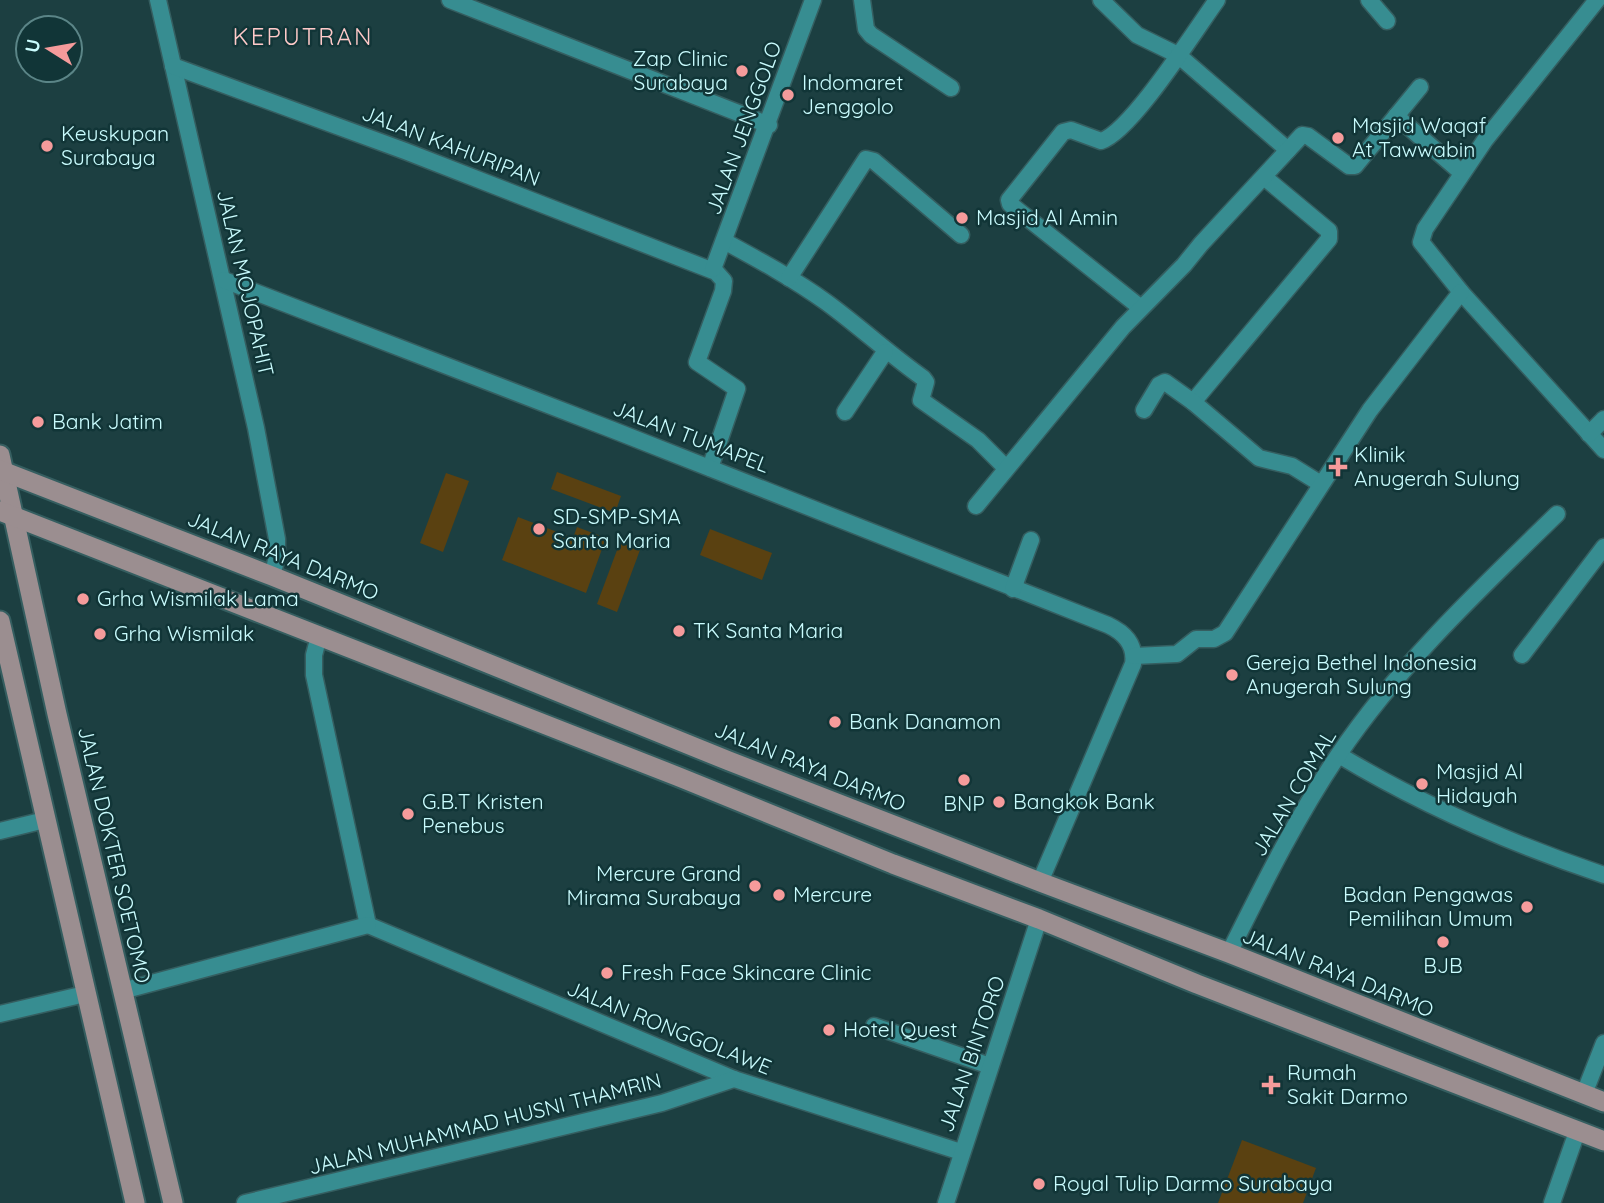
<svg xmlns="http://www.w3.org/2000/svg" width="1604" height="1203" font-family="Quicksand,sans-serif">
	<style>
		.green { fill: #5a4111 }
		.lines { fill: none; stroke-linecap: round; stroke-linejoin: round }
		.minor-casing { stroke: #355e60; stroke-width: 19 }
		.major-casing { stroke: #355e60; stroke-width: 23 }
		.minor { stroke: #378d91; stroke-width: 16 }
		.major { stroke: #9b8e90; stroke-width: 19 }
		.poi-dot { fill: #f59b9b; stroke: #113537; stroke-width: 2.5 }
		.labels { text-anchor: middle; stroke-width: 5; stroke-linejoin: round; paint-order: stroke }
		.poi-label { font-size: 21px; fill: #cafcfe; stroke: #113537; text-anchor: start }
		.street-label { font-size: 21px; fill: #cafcfe; stroke: #113537 }
		.quarter-label { font-size: 24px; letter-spacing: 2px; fill: #ffcac9; stroke: #113537 }
	</style>
	<rect width="100%" height="100%" fill="#1c3f41"/>
	<g class="green">
		<polygon points="557,472 621,496 615,513 551,489"/>
		<polygon points="446,473 469,481 443,552 420,543"/>
		<polygon points="518,517 573,538 577,527 606,538 586,593 502,560"/>
		<polygon points="710,529 772,553 762,580 700,555"/>
		<polygon points="620,542 640,550 617,612 597,604"/>
		<polygon points="1242,1140 1316,1168 1303,1203 1218,1203"/>
	</g>
	<g class="lines">
		<g class="minor-casing">
			<g id="minor">
				<polyline points="158,0 256,428 277,539 277,557 272,576"/>
				<polyline points="450,0 769,125"/>
				<polyline points="862,0 866,29 871,35 951,88"/>
				<polyline points="1101,0 1137,35 1178,55 1288,150"/>
				<polyline points="1369,0 1387,21"/>
				<polyline points="1597,0 1485,140 1425,229 1421,242 1461,292 1604,450"/>
				<polyline points="173,66 405,151 716,272 724,281 723,291 697,362 737,389 710,468"/>
				<polyline points="1396,116 1462,173"/>
				<path d="M724,241C759,260 794,279 826,302C859,326 889,354 923,378L926,382L921,400L978,440L1006,468"/>
				<polyline points="713,269 813,0"/>
				<polyline points="789,278 866,159 874,161 961,235"/>
				<path d="M224,280L613,430L1108,625C1125,633 1136,645 1133,664L1040,882"/>
				<path d="M1141,308L1010,204L1009,200L1063,132L1071,130L1101,141C1131,132 1196,29 1217,0"/>
				<polyline points="1193,402 1329,239 1329,231 1264,177"/>
				<polyline points="1144,410 1159,385 1165,382 1193,402 1259,458 1292,466 1321,484"/>
				<polyline points="845,412 885,352"/>
				<polyline points="1589,434 1604,419"/>
				<polyline points="976,506 1123,327 1184,265 1201,244 1302,135 1308,136 1349,166 1355,166 1420,87"/>
				<polyline points="1013,589 1031,540"/>
				<polyline points="319,636 314,655 314,675 368,925"/>
				<polyline points="1522,655 1604,547"/>
				<polyline points="1134,656 1177,654 1196,639 1214,639 1225,633 1370,410 1461,292"/>
				<path d="M1339,755C1422,805 1512,844 1604,875"/>
				<polyline points="0,831 45,820"/>
				<polyline points="368,925 734,1079 961,1152"/>
				<path d="M1229,953C1263,885 1297,816 1339,754C1400,664 1480,589 1557,514"/>
				<polyline points="122,991 368,925"/>
				<polyline points="0,1014 85,994"/>
				<polyline points="874,1026 990,1066"/>
				<polyline points="1584,1094 1604,1043"/>
				<polyline points="245,1203 662,1103 734,1079"/>
				<polyline points="946,1203 1039,919"/>
				<polyline points="1552,1203 1577,1132"/>
			</g>
		</g>
		<g class="major-casing">
			<g id="major">
				<polyline points="0,455 57,714 173,1203"/>
				<polyline points="0,470 272,576 729,761 1040,882 1229,953 1604,1102"/>
				<polyline points="0,511 679,777 893,864 1039,919 1197,984 1604,1141"/>
				<polyline points="0,621 135,1203"/>
			</g>
		</g>
		<use href="#minor" class="minor"/>
		<use href="#major" class="major"/>
	</g>
	<g class="poi-dot">
		<circle cx="742" cy="71" r="7"/>
		<circle cx="788" cy="95" r="7"/>
		<circle cx="1338" cy="138" r="7"/>
		<circle cx="47" cy="146" r="7"/>
		<circle cx="962" cy="218" r="7"/>
		<circle cx="38" cy="422" r="7"/>
		<path d="M1334.5 456.5h7v7h7v7h-7v7h-7v-7h-7v-7h7z"/>
		<circle cx="539" cy="529" r="7"/>
		<circle cx="83" cy="599" r="7"/>
		<circle cx="679" cy="631" r="7"/>
		<circle cx="100" cy="634" r="7"/>
		<circle cx="1232" cy="675" r="7"/>
		<circle cx="835" cy="722" r="7"/>
		<circle cx="964" cy="780" r="7"/>
		<circle cx="1422" cy="784" r="7"/>
		<circle cx="999" cy="802" r="7"/>
		<circle cx="408" cy="814" r="7"/>
		<circle cx="755" cy="886" r="7"/>
		<circle cx="779" cy="895" r="7"/>
		<circle cx="1527" cy="907" r="7"/>
		<circle cx="1443" cy="942" r="7"/>
		<circle cx="607" cy="973" r="7"/>
		<circle cx="829" cy="1030" r="7"/>
		<path d="M1267.5 1074.5h7v7h7v7h-7v7h-7v-7h-7v-7h7z"/>
		<circle cx="1039" cy="1184" r="7"/>
	</g>
	<g class="labels">
		<g class="poi-label">
			<text x="728" y="66" text-anchor="end">Zap Clinic<tspan x="728" dy="24">Surabaya</tspan></text>
			<text x="802" y="90">Indomaret<tspan x="802" dy="24">Jenggolo</tspan></text>
			<text x="1352" y="133">Masjid Waqaf<tspan x="1352" dy="24">At Tawwabin</tspan></text>
			<text x="61" y="141">Keuskupan<tspan x="61" dy="24">Surabaya</tspan></text>
			<text x="976" y="225">Masjid Al Amin</text>
			<text x="52" y="429">Bank Jatim</text>
			<text x="1354" y="462">Klinik<tspan x="1354" dy="24">Anugerah Sulung</tspan></text>
			<text x="553" y="524">SD-SMP-SMA<tspan x="553" dy="24">Santa Maria</tspan></text>
			<text x="97" y="606">Grha Wismilak Lama</text>
			<text x="693" y="638">TK Santa Maria</text>
			<text x="114" y="641">Grha Wismilak</text>
			<text x="1246" y="670">Gereja Bethel Indonesia<tspan x="1246" dy="24">Anugerah Sulung</tspan></text>
			<text x="849" y="729">Bank Danamon</text>
			<text x="1436" y="779">Masjid Al<tspan x="1436" dy="24">Hidayah</tspan></text>
			<text x="422" y="809">G.B.T Kristen<tspan x="422" dy="24">Penebus</tspan></text>
			<text x="1013" y="809">Bangkok Bank</text>
			<text x="964" y="811" text-anchor="middle">BNP</text>
			<text x="741" y="881" text-anchor="end">Mercure Grand<tspan x="741" dy="24">Mirama Surabaya</tspan></text>
			<text x="793" y="902">Mercure</text>
			<text x="1513" y="902" text-anchor="end">Badan Pengawas<tspan x="1513" dy="24">Pemilihan Umum</tspan></text>
			<text x="1443" y="973" text-anchor="middle">BJB</text>
			<text x="621" y="980">Fresh Face Skincare Clinic</text>
			<text x="843" y="1037">Hotel Quest</text>
			<text x="1287" y="1080">Rumah<tspan x="1287" dy="24">Sakit Darmo</tspan></text>
			<text x="1053" y="1191">Royal Tulip Darmo Surabaya</text>
		</g>
		<g class="street-label">
			<text transform="translate(744 128) rotate(-70)" y="7">JALAN JENGGOLO</text>
			<text transform="translate(451 146) rotate(21)" y="7">JALAN KAHURIPAN</text>
			<text transform="translate(245 283) rotate(77)" y="7">JALAN MOJOPAHIT</text>
			<text transform="translate(691 437) rotate(21)" y="7">JALAN TUMAPEL</text>
			<text transform="translate(283 556) rotate(22)" y="7">JALAN RAYA DARMO</text>
			<text transform="translate(810 767) rotate(22)" y="7">JALAN RAYA DARMO</text>
			<text transform="translate(1294 793) rotate(-59)" y="7">JALAN COMAL</text>
			<text transform="translate(114 855) rotate(77)" y="7">JALAN DOKTER SOETOMO</text>
			<text transform="translate(1338 973) rotate(22)" y="7">JALAN RAYA DARMO</text>
			<text transform="translate(669 1028) rotate(22)" y="7">JALAN RONGGOLAWE</text>
			<text transform="translate(972 1054) rotate(-71)" y="7">JALAN BINTORO</text>
			<text transform="translate(485 1124) rotate(-14)" y="7">JALAN MUHAMMAD HUSNI THAMRIN</text>
		</g>
		<g class="quarter-label">
			<text x="303" y="45">KEPUTRAN</text>
		</g>
	</g>
	<g transform="translate(49 49) rotate(281)"><circle r="33" fill="#113537" stroke="#5b8587" stroke-width="2"/>
	<path d="M0-5L12 26L0 18L-12 26Z" fill="#f59b9b"/>
	<text y="-10" font-size="19" font-weight="bold" text-anchor="middle" fill="#cafcfe">U</text>
	</g>
</svg>
